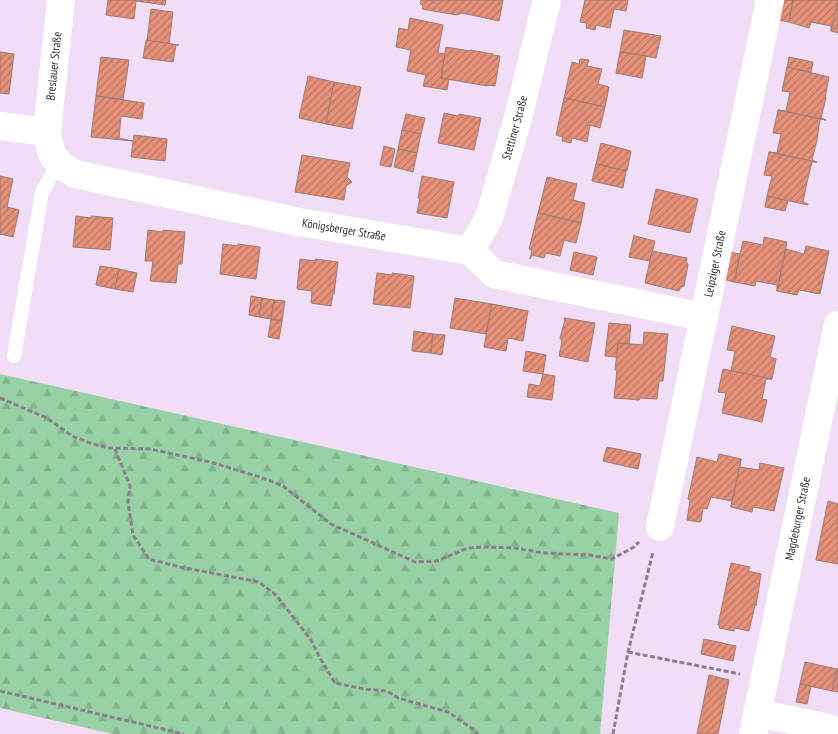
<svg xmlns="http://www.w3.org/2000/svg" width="838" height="734" font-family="'PT Sans Narrow',sans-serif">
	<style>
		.forest { fill: url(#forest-firs) }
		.building { fill: url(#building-hatch); stroke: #9d7d75 }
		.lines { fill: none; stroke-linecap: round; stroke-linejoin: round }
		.path { stroke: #8c7e90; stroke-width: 3; stroke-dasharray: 5 2.5; stroke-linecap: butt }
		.lane { stroke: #fff; stroke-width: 14 }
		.street { stroke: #fff; stroke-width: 28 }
		.labels { text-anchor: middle; stroke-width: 5; stroke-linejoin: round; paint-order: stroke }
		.street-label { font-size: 12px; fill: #312933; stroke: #fff }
	</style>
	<defs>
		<pattern id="forest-firs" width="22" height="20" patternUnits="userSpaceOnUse" patternTransform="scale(1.25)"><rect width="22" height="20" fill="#97d1a4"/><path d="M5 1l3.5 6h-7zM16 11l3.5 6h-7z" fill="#83b38e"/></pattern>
		<pattern id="building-hatch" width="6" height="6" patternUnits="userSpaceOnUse" patternTransform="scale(1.25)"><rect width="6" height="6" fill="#e59079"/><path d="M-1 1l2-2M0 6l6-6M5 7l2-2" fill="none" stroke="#ba7664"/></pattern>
	</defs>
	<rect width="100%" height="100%" fill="#f2ddf7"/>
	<polygon class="forest" points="0,374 619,513 600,734 113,734 0,708"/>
	<g class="building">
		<polygon points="108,0 166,0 165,5 136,1 134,19 106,15"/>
		<polygon points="421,0 503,0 499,21 462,13 457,15 422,9 423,6 420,3"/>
		<polygon points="585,0 628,0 626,11 614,9 610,28 596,25 595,30 586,28 587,23 580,22"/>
		<polygon points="782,0 793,0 789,22 778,20"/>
		<polygon points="793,0 838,0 831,31 831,26 811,22 809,28 789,22"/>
		<polygon points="838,0 838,33 831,31"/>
		<polygon points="151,9 173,12 169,44 147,41"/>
		<polygon points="410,18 443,25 438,53 445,54 441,78 449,79 447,90 423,86 426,75 407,71 411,50 396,47 399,28 408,30"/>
		<polygon points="624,30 661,36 656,58 620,52"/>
		<polygon points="146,40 179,45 176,45 173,62 143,58"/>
		<polygon points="446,47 470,51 470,50 493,54 493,55 500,56 495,86 487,85 487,86 441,78"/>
		<polygon points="0,52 14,54 9,94 0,93"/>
		<polygon points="620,52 646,56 642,78 616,73"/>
		<polygon points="101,57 129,60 123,100 96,96"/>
		<polygon points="789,57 813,62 811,72 787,68"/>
		<polygon points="580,59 589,60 587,66 602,69 598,84 609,87 605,107 564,98 572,62 579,64"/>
		<polygon points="787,67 829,77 825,98 826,98 821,118 826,120 778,110 786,111 790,92 782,91"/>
		<polygon points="308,76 334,82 326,124 299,118"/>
		<polygon points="334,82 361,87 352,129 326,124"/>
		<polygon points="96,96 144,103 142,119 121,116 119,138 133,141 91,137"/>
		<polygon points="564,98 605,107 600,128 590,125 587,142 572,138 571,143 562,141 563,137 556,135"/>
		<polygon points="778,110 826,120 820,119 817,140 812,160 817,162 769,152 777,153 781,134 773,133"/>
		<polygon points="444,113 458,116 459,114 481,118 474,150 438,143"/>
		<polygon points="406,114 425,118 421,134 402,130"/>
		<polygon points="402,130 421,134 417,153 398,149"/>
		<polygon points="134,135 167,139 165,161 131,157"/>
		<polygon points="601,143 631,151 627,171 596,164"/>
		<polygon points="384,146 395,149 391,167 380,165"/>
		<polygon points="398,149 417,153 413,172 394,167"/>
		<polygon points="769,152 817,162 812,162 807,182 803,202 808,204 808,205 767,196 772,176 764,175"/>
		<polygon points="302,155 350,163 347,177 352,182 346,186 344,200 295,192"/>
		<polygon points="596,164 626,171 623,188 592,181"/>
		<polygon points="0,176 13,179 7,207 19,210 13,237 0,234"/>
		<polygon points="422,176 454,182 447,218 417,213 420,198 418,198"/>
		<polygon points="547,177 577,184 573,200 585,203 581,223 538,213"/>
		<polygon points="656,189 698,199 690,233 648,224"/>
		<polygon points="767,196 788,201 785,211 765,207"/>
		<polygon points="538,213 581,223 576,243 564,240 560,256 546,253 544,258 532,255 530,259 532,250 529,249"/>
		<polygon points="76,216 91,218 91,216 113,218 110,250 73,247"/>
		<polygon points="148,230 163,232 163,230 185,232 182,264 178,264 176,283 150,281 153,261 145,261"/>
		<polygon points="634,235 635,236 655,241 650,261 629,257"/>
		<polygon points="764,237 787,242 777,291 777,285 756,281 755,286 734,282 743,241 763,245"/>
		<polygon points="223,244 238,246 238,244 260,247 256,279 220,274"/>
		<polygon points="806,246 829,251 820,294 799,290 797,295 777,291 786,249 804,254"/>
		<polygon points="652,251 687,258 686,261 688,265 684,286 680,288 679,291 645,283"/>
		<polygon points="574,252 597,257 593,275 570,270"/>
		<polygon points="729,252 740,254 734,282 723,279"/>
		<polygon points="300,259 315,261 315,259 338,262 334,294 333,293 331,306 311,303 312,291 297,289"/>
		<polygon points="100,266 119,269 115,289 96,285"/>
		<polygon points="119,269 137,273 133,292 115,289"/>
		<polygon points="377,273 392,275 392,273 414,276 410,308 373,304"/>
		<polygon points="251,296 262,298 259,317 249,315"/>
		<polygon points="262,298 274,300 271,319 259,317"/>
		<polygon points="455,298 492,304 486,334 450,328"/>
		<polygon points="274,300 285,301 282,321 271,319"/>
		<polygon points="492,304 528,311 523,341 508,338 506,351 484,347"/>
		<polygon points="564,318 595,323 588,362 559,356 562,341 560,338 565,320 564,319"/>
		<polygon points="271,319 282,321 279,339 268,337"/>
		<polygon points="609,323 631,325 629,344 618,343 616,357 605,356"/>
		<polygon points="732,326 775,336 770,357 776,359 772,379 731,371 735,351 727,350"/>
		<polygon points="414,331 433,334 431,353 412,351"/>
		<polygon points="644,332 668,334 663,381 659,381 657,399 640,398 639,400 614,398 617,370 615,370 618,343 643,345"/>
		<polygon points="433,334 445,335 442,355 431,353"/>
		<polygon points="526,351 546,355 543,374 523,371"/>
		<polygon points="723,369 772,379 766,379 762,399 767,400 762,422 722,413 726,393 718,392"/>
		<polygon points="543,374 555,376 552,400 527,397 529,384 540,386"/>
		<polygon points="607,447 641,454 638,469 603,461"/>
		<polygon points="719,454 741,459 731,507 732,501 711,497 707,509 703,508 701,521 699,522 687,520 690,500 688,499 697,457 717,462"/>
		<polygon points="741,459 740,467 759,470 760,463 784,468 774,511 753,507 752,512 731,507"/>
		<polygon points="828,501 838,504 838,564 816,560"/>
		<polygon points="731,563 750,567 748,571 761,574 756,606 755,605 749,631 735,628 734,631 719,628 720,625 718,625"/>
		<polygon points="704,639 736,646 733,661 701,654"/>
		<polygon points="805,662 837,669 832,691 800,684"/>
		<polygon points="837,669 838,669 838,692 832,691"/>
		<polygon points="709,675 729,680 718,734 697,734"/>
		<polygon points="800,684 811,686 807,704 796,702"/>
	</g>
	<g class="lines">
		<g class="path">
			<polyline points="0,398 47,418 72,436 93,444 108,448 150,449 210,462 260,477 283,486 331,524 415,562 437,561 468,548 487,547 516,548 543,553 589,555 612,559 634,547 639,542"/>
			<polyline points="115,449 130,486 128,502 133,535 149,559 180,567 259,582 276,595 311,640 320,658 335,683 364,689 387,691 398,698 448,712 474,730 478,734"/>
			<polyline points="628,652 740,674"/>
			<polyline points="0,691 184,734"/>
			<polyline points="613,734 628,652 653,552"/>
		</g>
		<polyline class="lane" points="14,356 42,192 58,164"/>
		<g class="street">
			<path id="s1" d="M61,0L47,132C51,158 53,161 75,174L299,222L470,251L494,274L704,317"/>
			<polyline points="0,126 47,132"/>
			<path id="s2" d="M470,251L489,218L518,118L547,0"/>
			<path id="s3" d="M660,527L770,0"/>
			<polyline points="757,713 829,728 828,734"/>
			<path id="s4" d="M753,734L838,325"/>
		</g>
	</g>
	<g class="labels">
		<g class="street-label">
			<text transform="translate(54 66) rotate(-84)" y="4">Breslauer Straße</text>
			<text dy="4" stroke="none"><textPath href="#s2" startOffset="132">Stettiner Straße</textPath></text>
			<text dy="4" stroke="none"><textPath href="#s1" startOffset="461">Königsberger Straße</textPath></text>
			<text dy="4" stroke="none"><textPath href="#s3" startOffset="269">Leipziger Straße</textPath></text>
			<text dy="4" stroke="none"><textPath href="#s4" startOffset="220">Magdeburger Straße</textPath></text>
		</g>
	</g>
</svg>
